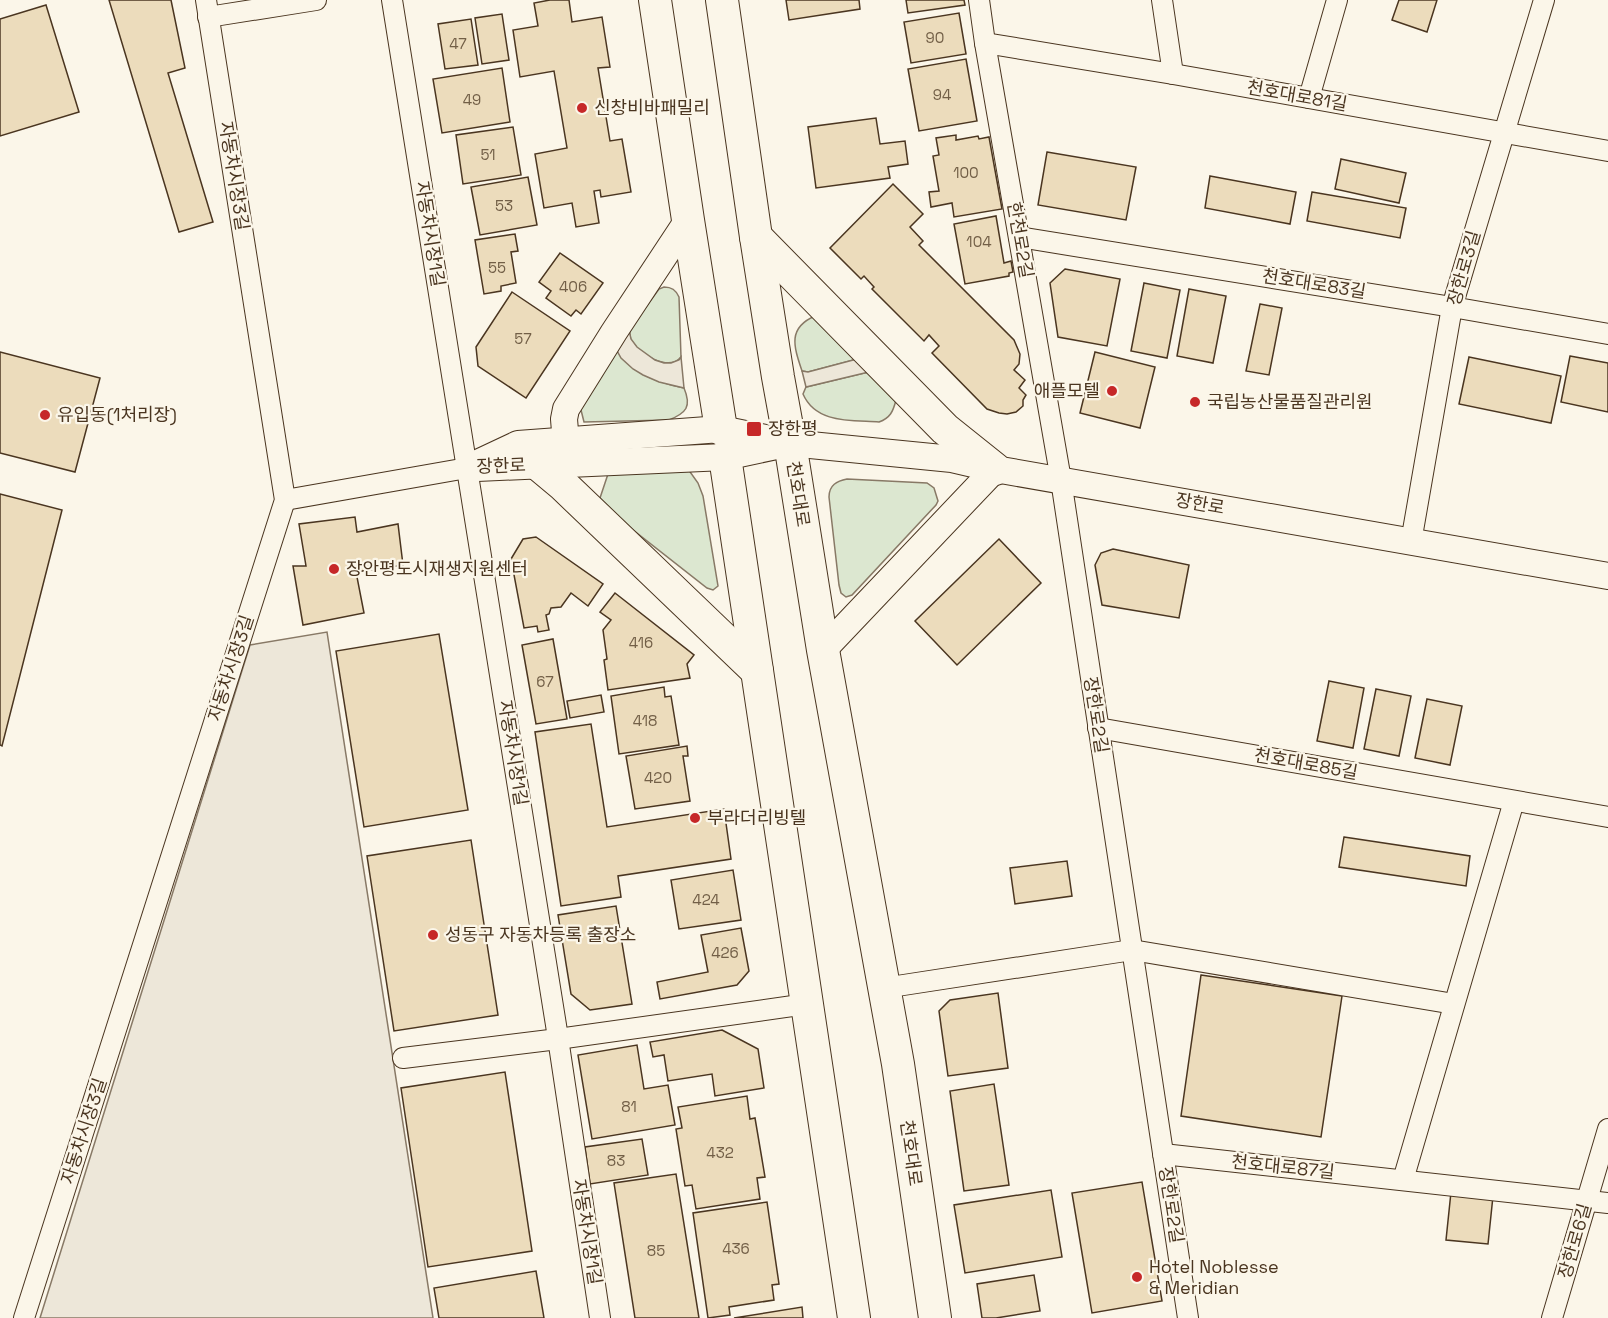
<svg xmlns="http://www.w3.org/2000/svg" width="1608" height="1318" font-family="'Space Grotesk','Noto Sans KR',sans-serif">
	<style>
		.green { fill: #dce7d0; stroke: #887966; stroke-width: 1.5 }
		.parking { fill: #ede7d9; stroke: #887966; stroke-width: 1.5 }
		.building { fill: #ecdcbc; stroke: #4a3520; stroke-width: 1.5 }
		.lines { fill: none; stroke-linecap: round; stroke-linejoin: round }
		.minor-casing { stroke: #4a3520; stroke-width: 22 }
		.tertiary-casing { stroke: #4a3520; stroke-width: 28 }
		.primary-casing { stroke: #4a3520; stroke-width: 34 }
		.minor { stroke: #fbf6e9; stroke-width: 20 }
		.tertiary { stroke: #fbf6e9; stroke-width: 26 }
		.primary { stroke: #fbf6e9; stroke-width: 32 }
		.poi-dot { fill: #c62828; stroke: #fbf6e9; stroke-width: 2 }
		.labels { text-anchor: middle; stroke-width: 4.5; stroke-linejoin: round; paint-order: stroke }
		.number-label { font-size: 15px; fill: #725f47 }
		.street-label { font-size: 18px; fill: #4a3520; stroke: #fbf6e9 }
		.poi-label { font-size: 18px; fill: #4a3520; stroke: #fbf6e9; text-anchor: start }
	</style>
	<rect width="100%" height="100%" fill="#fbf6e9"/>
	<g class="green">
		<path d="M664,287C672,287 676,290 679,297L681,357C669,372 638,354 631,340C630,337 630,333 629,330L659,289Z"/>
		<path d="M815,316L857,359L808,372L802,371C794,347 787,328 815,316Z"/>
		<path d="M615,347C629,373 657,383 684,388C692,407 686,413 669,420L584,422L580,406Z"/>
		<path d="M873,371L896,400C893,412 890,418 879,422C852,420 816,424 803,394L806,387Z"/>
		<polygon points="688,469 698,483 703,496 718,586 713,590 707,588 605,508 600,498 608,474"/>
		<path d="M847,479L927,483L934,488L938,501L936,505L852,595L846,597L841,593L839,585L829,497C829,485 837,481 847,479Z"/>
	</g>
	<g class="parking">
		<polygon points="629,330 631,339 637,347 655,360 664,363 671,363 679,360 681,357 684,388 659,382 643,375 633,369 621,358 615,347"/>
		<polygon points="857,359 873,371 806,387 802,371 808,372"/>
		<polygon points="327,632 433,1318 40,1318 250,645"/>
	</g>
	<g class="building">
		<polygon points="109,0 171,0 185,68 168,73 213,222 179,232"/>
		<polygon points="550,0 569,0 572,22 602,17 610,67 598,68 610,141 622,139 631,192 601,197 600,190 594,191 599,223 576,227 572,203 544,208 535,154 567,148 554,71 520,77 513,30 538,26 534,3"/>
		<polygon points="786,0 859,0 860,9 789,20"/>
		<polygon points="906,0 964,0 965,5 908,13"/>
		<polygon points="1399,0 1437,0 1427,32 1392,20"/>
		<polygon points="46,5 79,112 0,136 0,19"/>
		<polygon points="959,13 966,54 911,63 904,22"/>
		<polygon points="502,14 509,60 482,64 475,18"/>
		<polygon points="471,19 478,65 445,69 438,24"/>
		<polygon points="966,59 977,121 919,131 908,69"/>
		<polygon points="502,68 510,122 442,133 433,79"/>
		<polygon points="876,118 880,144 905,141 908,164 888,167 890,178 816,188 808,127"/>
		<polygon points="513,127 521,175 463,184 456,135"/>
		<polygon points="956,135 956,140 978,136 979,139 989,137 1002,209 954,217 952,203 931,207 929,192 939,191 933,156 939,155 936,138"/>
		<polygon points="1047,152 1136,167 1126,220 1038,205"/>
		<polygon points="1341,159 1406,173 1399,203 1335,189"/>
		<polygon points="1210,176 1296,192 1290,224 1205,208"/>
		<polygon points="528,177 537,225 480,235 471,187"/>
		<polygon points="893,184 923,214 910,227 923,241 919,245 1014,340 1020,354 1019,364 1014,370 1025,380 1019,388 1026,395 1023,400 1023,406 1016,412 1007,414 999,413 987,409 932,353 939,346 929,335 924,341 872,289 874,287 864,276 861,279 830,248"/>
		<polygon points="1312,192 1406,208 1400,238 1307,221"/>
		<polygon points="996,216 1004,263 1011,261 1013,272 1009,273 1009,276 965,284 954,224"/>
		<polygon points="515,234 518,251 511,252 516,283 501,286 501,291 484,294 475,240"/>
		<polygon points="560,253 603,283 581,314 576,310 571,316 546,298 551,291 539,282"/>
		<polygon points="1065,269 1120,279 1107,346 1058,337 1050,283"/>
		<polygon points="1144,283 1180,290 1167,358 1131,351"/>
		<polygon points="1189,289 1226,296 1213,363 1177,356"/>
		<polygon points="512,292 570,331 526,398 478,366 476,347"/>
		<polygon points="1260,304 1282,308 1269,375 1246,371"/>
		<polygon points="0,352 100,378 75,472 0,453"/>
		<polygon points="1095,352 1155,367 1140,428 1080,413"/>
		<polygon points="1570,356 1608,363 1608,412 1561,402"/>
		<polygon points="1469,357 1561,376 1551,423 1459,404"/>
		<polygon points="0,494 62,510 2,746 0,745"/>
		<polygon points="355,517 357,532 398,524 403,565 356,572 364,613 303,625 293,566 306,566 299,524"/>
		<polygon points="536,537 603,584 588,606 571,593 561,607 551,608 549,614 546,615 549,630 538,632 537,626 524,628 511,559 523,539"/>
		<polygon points="999,539 1041,583 957,665 915,621"/>
		<polygon points="1113,549 1189,565 1179,618 1102,605 1095,565 1101,553"/>
		<polygon points="615,593 694,655 687,664 690,678 608,690 604,660 607,659 603,630 611,620 600,612"/>
		<polygon points="439,634 468,810 364,827 336,651"/>
		<polygon points="553,639 567,719 536,724 522,645"/>
		<polygon points="1329,681 1364,688 1353,748 1317,741"/>
		<polygon points="664,687 665,697 671,696 679,745 619,754 611,696"/>
		<polygon points="1376,689 1411,696 1399,756 1364,749"/>
		<polygon points="601,695 604,712 570,718 567,701"/>
		<polygon points="1427,699 1462,706 1450,765 1415,758"/>
		<polygon points="591,724 607,827 724,809 731,859 618,876 621,897 561,906 535,732"/>
		<polygon points="687,746 688,756 683,756 690,801 635,809 626,756"/>
		<polygon points="1344,837 1470,856 1466,886 1339,867"/>
		<polygon points="471,840 498,1015 394,1031 367,856"/>
		<polygon points="1067,861 1072,896 1015,904 1010,868"/>
		<polygon points="733,870 741,920 679,929 671,880"/>
		<polygon points="616,906 632,1004 590,1010 571,994 558,915"/>
		<polygon points="741,928 749,971 737,985 660,999 657,982 708,972 701,935"/>
		<polygon points="1201,975 1342,996 1321,1137 1181,1116"/>
		<polygon points="998,993 1008,1068 948,1076 939,1011 950,1000"/>
		<polygon points="722,1030 758,1049 764,1088 715,1096 712,1074 668,1081 664,1055 653,1057 650,1042"/>
		<polygon points="637,1045 644,1089 668,1085 675,1125 592,1139 578,1055"/>
		<polygon points="505,1072 532,1251 428,1267 401,1088"/>
		<polygon points="994,1084 1009,1185 964,1191 950,1091"/>
		<polygon points="747,1096 750,1119 755,1118 765,1177 757,1178 760,1199 696,1209 692,1185 685,1186 676,1129 682,1128 678,1107"/>
		<polygon points="642,1139 648,1175 590,1184 585,1147"/>
		<polygon points="676,1174 699,1318 635,1318 614,1183"/>
		<polygon points="1142,1182 1162,1301 1092,1313 1072,1193"/>
		<polygon points="1051,1190 1062,1257 965,1273 954,1205"/>
		<polygon points="1451,1192 1493,1196 1488,1244 1446,1240"/>
		<polygon points="767,1202 779,1284 772,1285 774,1300 729,1307 730,1315 708,1318 693,1213"/>
		<polygon points="536,1271 544,1318 439,1318 434,1288"/>
		<polygon points="1034,1275 1040,1311 996,1318 982,1318 977,1284"/>
		<polygon points="802,1307 803,1318 734,1318"/>
	</g>
	<g class="lines">
		<g class="minor-casing">
			<g id="minor">
				<polyline points="392,0 556,1025 600,1318"/>
				<polyline points="979,0 985,43 1061,480 1188,1318"/>
				<polyline points="1162,0 1173,74"/>
				<polyline points="208,17 316,0"/>
				<polyline points="985,43 1173,74 1608,151"/>
				<polyline points="1309,98 1337,0"/>
				<polyline points="1019,237 1452,307 1608,334"/>
				<polyline points="285,500 467,468"/>
				<polyline points="1411,542 1452,307 1544,0"/>
				<polyline points="1098,728 1608,817"/>
				<polyline points="884,988 1132,950 1454,1004"/>
				<polyline points="403,1058 558,1039 807,1004"/>
				<polyline points="1163,1154 1608,1203"/>
				<polyline points="1403,1180 1514,801"/>
				<polyline points="24,1318 285,500 206,0"/>
				<polyline points="1552,1318 1608,1129"/>
			</g>
		</g>
		<g class="tertiary-casing">
			<g id="tertiary">
				<polyline points="567,456 564,419 566,409 614,332 688,220"/>
				<polyline points="467,468 518,444 721,429 790,443 952,459 995,469 1608,576"/>
				<polyline points="477,468 725,457 781,445"/>
				<polyline points="823,650 995,469"/>
			</g>
		</g>
		<g class="primary-casing">
			<g id="primary">
				<polyline points="655,0 688,220 721,429"/>
				<polyline points="722,0 756,237 778,377 790,443 823,650 898,1064 935,1318"/>
				<polyline points="756,237 945,429 995,469"/>
				<polyline points="725,457 854,1318"/>
				<polyline points="539,465 563,485 757,671"/>
			</g>
		</g>
		<use href="#minor" class="minor"/>
		<use href="#tertiary" class="tertiary"/>
		<use href="#primary" class="primary"/>
	</g>
	<g class="poi-dot">
		<circle cx="582" cy="108" r="6"/>
		<circle cx="1112" cy="391" r="6"/>
		<circle cx="1195" cy="402" r="6"/>
		<circle cx="45" cy="415" r="6"/>
		<rect x="746" y="421" width="16" height="16" rx="3"/>
		<circle cx="334" cy="569" r="6"/>
		<circle cx="695" cy="818" r="6"/>
		<circle cx="433" cy="935" r="6"/>
		<circle cx="1137" cy="1277" r="6"/>
	</g>
	<g class="labels">
		<g class="number-label">
			<text x="935" y="43">90</text>
			<text x="458" y="49">47</text>
			<text x="942" y="100">94</text>
			<text x="472" y="105">49</text>
			<text x="488" y="160">51</text>
			<text x="966" y="178">100</text>
			<text x="504" y="211">53</text>
			<text x="979" y="247">104</text>
			<text x="497" y="273">55</text>
			<text x="573" y="292">406</text>
			<text x="523" y="344">57</text>
			<text x="641" y="648">416</text>
			<text x="545" y="687">67</text>
			<text x="645" y="726">418</text>
			<text x="658" y="783">420</text>
			<text x="706" y="905">424</text>
			<text x="725" y="958">426</text>
			<text x="629" y="1112">81</text>
			<text x="720" y="1158">432</text>
			<text x="616" y="1166">83</text>
			<text x="736" y="1254">436</text>
			<text x="656" y="1256">85</text>
		</g>
		<g class="street-label">
			<text transform="translate(1297 96) rotate(10)" y="6">천호대로81길</text>
			<text transform="translate(234 176) rotate(81)" y="6">자동차시장3길</text>
			<text transform="translate(430 234) rotate(81)" y="6">자동차시장1길</text>
			<text transform="translate(1020 240) rotate(80)" y="6">한천로2길</text>
			<text transform="translate(1464 268) rotate(-74)" y="6">장한로3길</text>
			<text transform="translate(1314 284) rotate(9)" y="6">천호대로83길</text>
			<text transform="translate(501 466) rotate(-2)" y="6">장한로</text>
			<text transform="translate(798 494) rotate(81)" y="6">천호대로</text>
			<text transform="translate(1200 504) rotate(10)" y="6">장한로</text>
			<text transform="translate(231 668) rotate(-72)" y="6">자동차시장3길</text>
			<text transform="translate(1096 715) rotate(81)" y="6">장한로2길</text>
			<text transform="translate(513 753) rotate(81)" y="6">자동차시장1길</text>
			<text transform="translate(1306 764) rotate(10)" y="6">천호대로85길</text>
			<text transform="translate(84 1131) rotate(-72)" y="6">자동차시장3길</text>
			<text transform="translate(911 1153) rotate(82)" y="6">천호대로</text>
			<text transform="translate(1283 1167) rotate(6)" y="6">천호대로87길</text>
			<text transform="translate(1171 1205) rotate(81)" y="6">장한로2길</text>
			<text transform="translate(587 1232) rotate(81)" y="6">자동차시장1길</text>
			<text transform="translate(1575 1241) rotate(-74)" y="6">장한로6길</text>
		</g>
		<g class="poi-label">
			<text x="594" y="114">신창비바패밀리</text>
			<text x="1100" y="397" text-anchor="end">애플모텔</text>
			<text x="1207" y="408">국립농산물품질관리원</text>
			<text x="57" y="421">유입동(1처리장)</text>
			<text x="768" y="435">장한평</text>
			<text x="346" y="575">장안평도시재생지원센터</text>
			<text x="707" y="824">부라더리빙텔</text>
			<text x="445" y="941">성동구 자동차등록 출장소</text>
			<text x="1149" y="1273">Hotel Noblesse<tspan x="1149" dy="21">&amp; Meridian</tspan></text>
		</g>
	</g>
</svg>
